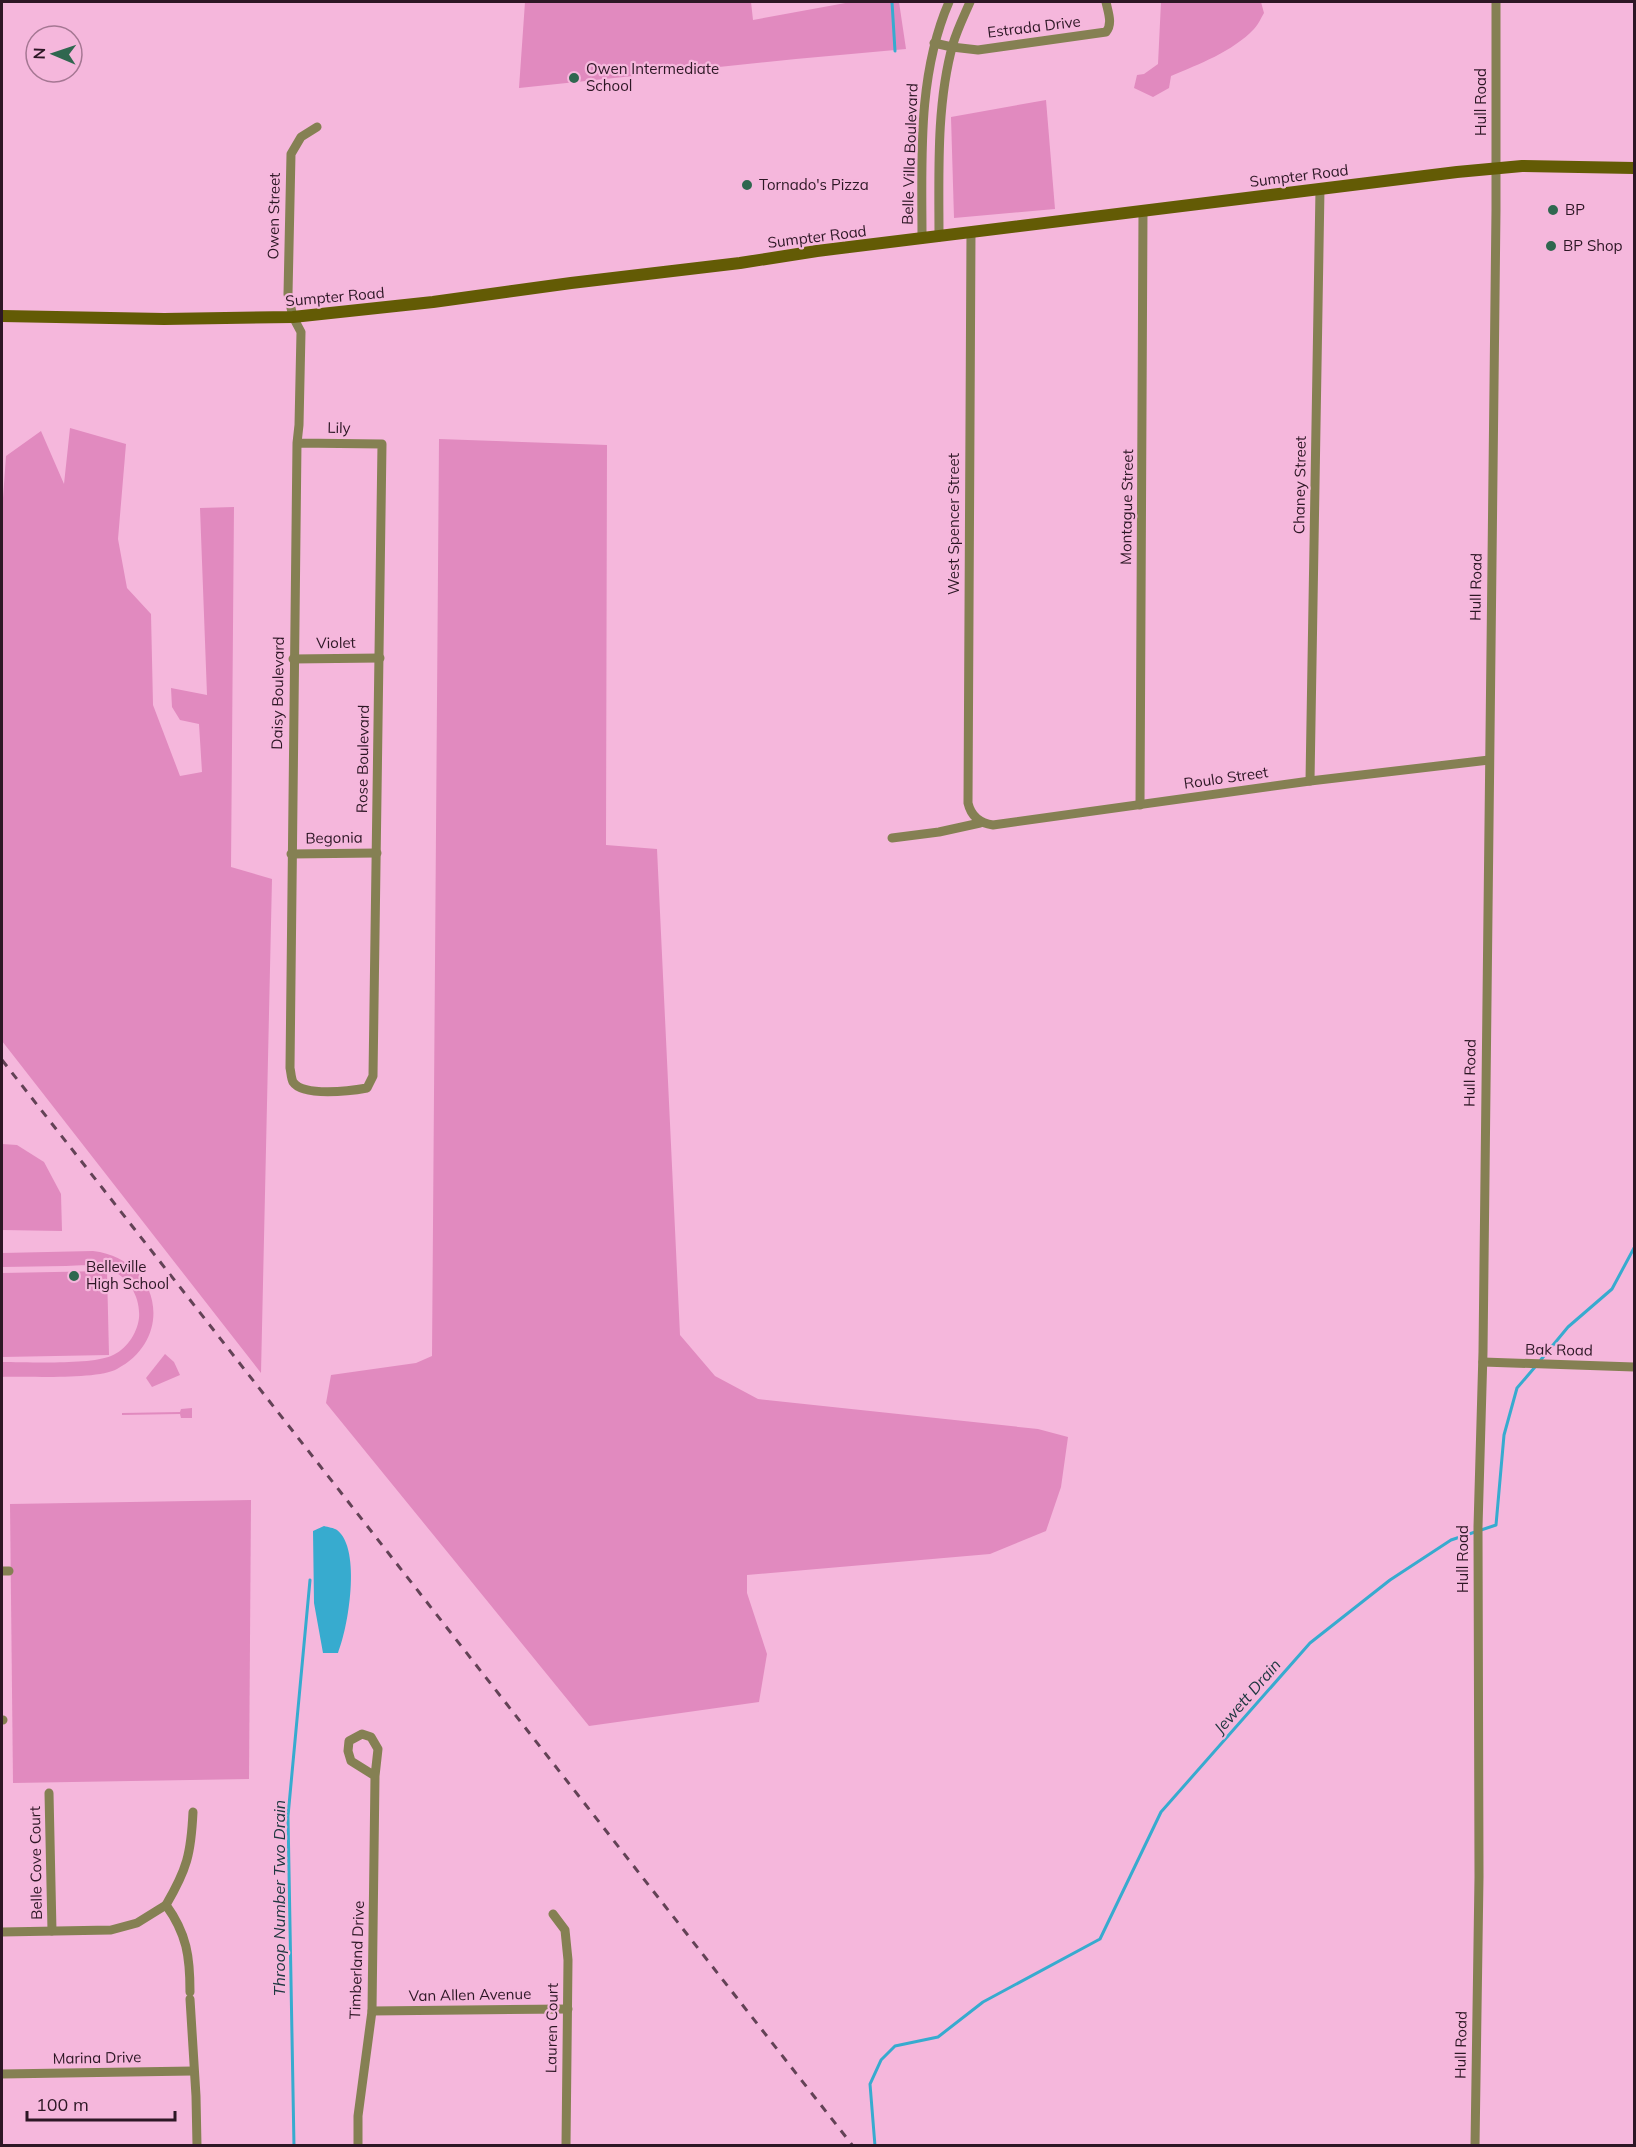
<svg xmlns="http://www.w3.org/2000/svg" width="1636" height="2147" font-family="Mulish,sans-serif">
	<style>
		.green { fill: #e18abf }
		.water { fill: #37abcf }
		.lines { fill: none; stroke-linecap: round; stroke-linejoin: round }
		.stream { stroke: #37abcf; stroke-width: 3 }
		.street { stroke: #858053; stroke-width: 9 }
		.secondary { stroke: #635b05; stroke-width: 12 }
		.rail { stroke: #634256; stroke-width: 3; stroke-dasharray: 8 8; stroke-linecap: butt }
		.poi-dot { fill: #2f674f; stroke: #f5b7dc; stroke-width: 2 }
		.labels { text-anchor: middle; stroke-width: 4.5; stroke-linejoin: round; paint-order: stroke }
		.street-label { font-size: 15px; fill: #2d1725; stroke: #f5b7dc }
		.poi-label { font-size: 15px; fill: #2d1725; stroke: #f5b7dc; text-anchor: start }
		.water-label { font-size: 16px; font-style: italic; fill: #203841; stroke: #f5b7dc }
	</style>
	<rect width="100%" height="100%" fill="#f5b7dc"/>
	<g class="green">
		<polygon points="525,2 751,2 753,20 851,2 899,2 906,49 796,59 519,88"/>
		<path d="M1161,2H1261L1264,13C1261,18 1258,25 1254,29C1232,52 1199,64 1171,76L1169,88L1153,97L1134,88L1137,75L1144,74L1158,64Z"/>
		<polygon points="1046,100 1055,209 954,218 951,117"/>
		<polygon points="70,428 126,444 118,539 127,588 151,614 153,705 180,776 202,772 199,724 180,720 172,707 171,688 207,695 200,508 234,507 231,867 272,879 261,1373 2,1041 2,512 6,456 41,431 64,484"/>
		<polygon points="439,439 607,445 606,845 657,849 680,1335 715,1376 758,1399 1038,1429 1068,1437 1061,1487 1046,1531 990,1554 747,1575 747,1593 767,1654 759,1702 589,1726 326,1403 331,1375 416,1363 432,1356"/>
		<polygon points="2,1144 17,1145 44,1162 61,1194 62,1231 2,1230"/>
		<path d="M93,1251C160,1259 176,1338 117,1369C98,1380 27,1376 2,1377V1362C28,1362 89,1365 111,1356C126,1350 137,1334 139,1318C141,1294 125,1272 102,1267C90,1264 77,1266 66,1266C44,1266 23,1267 2,1267V1253Z"/>
		<polygon points="107,1271 109,1355 2,1357 2,1273"/>
		<polygon points="165,1354 174,1362 180,1375 152,1387 146,1378"/>
		<polygon points="192,1408 192,1418 181,1418 180,1414 122,1415 122,1413 180,1412 181,1409"/>
		<polygon points="251,1500 249,1779 13,1783 10,1504"/>
	</g>
	<path class="water" d="M324,1526C328,1527 334,1528 337,1530C362,1549 348,1629 338,1653H323L314,1603L313,1531Z"/>
	<g class="lines">
		<g class="stream">
			<polyline points="892,2 895,51"/>
			<polyline points="1539,1362 1568,1327 1612,1289 1634,1248"/>
			<polyline points="294,2146 288,1816 310,1580"/>
			<polyline points="875,2146 870,2084 881,2060 895,2046 938,2037 983,2002 1100,1939 1161,1812 1310,1643 1390,1580 1451,1540 1496,1525 1504,1435 1517,1388 1535,1367"/>
		</g>
		<g class="street">
			<path d="M934,43L952,47L978,50L1106,32C1113,24 1108,12 1106,2"/>
			<path d="M971,232L968,803C971,816 979,823 993,825L1310,781L1489,760"/>
			<path d="M939,237C939,175 936,104 953,44C957,30 964,16 970,2"/>
			<path d="M922,239C922,159 917,76 949,2"/>
			<path d="M297,443L382,444L373,1076L367,1088C351,1091 303,1097 293,1082C291,1078 291,1072 290,1068L297,443L299,425L301,332L293,317L288,294L291,154L301,137L317,127"/>
			<polyline points="293,659 380,658"/>
			<polyline points="1310,781 1320,189"/>
			<polyline points="1140,805 1143,210"/>
			<polyline points="892,838 939,832 980,823"/>
			<polyline points="291,854 377,853"/>
			<polyline points="1483,1362 1634,1367"/>
			<polyline points="2,1571 9,1571"/>
			<polyline points="2,1720 3,1720"/>
			<polyline points="49,1793 52,1931"/>
			<polyline points="553,1914 565,1930 568,1960 566,2146"/>
			<polyline points="2,1932 111,1930 137,1923 166,1905"/>
			<path d="M190,1992C190,1957 187,1934 166,1905C187,1869 191,1854 193,1812"/>
			<polyline points="190,1999 196,2096 197,2146"/>
			<polyline points="372,2011 568,2009"/>
			<polyline points="2,2074 193,2071"/>
			<polyline points="358,2146 358,2116 372,2011 375,1776 378,1749 371,1737 362,1734 349,1741 348,1751 351,1761 375,1776"/>
			<polyline points="1475,2146 1479,1877 1478,1527 1483,1352 1496,210 1496,2"/>
		</g>
		<polyline class="secondary" points="2,316 164,319 293,317 433,302 571,283 740,263 817,251 1457,172 1522,166 1634,168"/>
		<polyline class="rail" points="2,1060 853,2146"/>
	</g>
	<g class="poi-dot">
		<circle cx="574" cy="78" r="6"/>
		<circle cx="747" cy="185" r="6"/>
		<circle cx="1553" cy="210" r="6"/>
		<circle cx="1551" cy="246" r="6"/>
		<circle cx="74" cy="1276" r="6"/>
	</g>
	<g class="labels">
		<g class="street-label">
			<text transform="translate(1034 27) rotate(-7)" y="5">Estrada Drive</text>
			<text transform="translate(1481 102) rotate(-90)" y="5">Hull Road</text>
			<text transform="translate(910 154) rotate(-88)" y="5">Belle Villa Boulevard</text>
			<text transform="translate(1299 176) rotate(-7)" y="5">Sumpter Road</text>
			<text transform="translate(274 216) rotate(-89)" y="5">Owen Street</text>
			<text transform="translate(817 237) rotate(-7)" y="5">Sumpter Road</text>
			<text transform="translate(335 297) rotate(-5)" y="5">Sumpter Road</text>
			<text transform="translate(339 428) rotate(1)" y="5">Lily</text>
			<text transform="translate(1300 485) rotate(-89)" y="5">Chaney Street</text>
			<text transform="translate(1127 507) rotate(-89)" y="5">Montague Street</text>
			<text transform="translate(954 524) rotate(-90)" y="5">West Spencer Street</text>
			<text transform="translate(1476 587) rotate(-89)" y="5">Hull Road</text>
			<text transform="translate(336 643) rotate(-1)" y="5">Violet</text>
			<text transform="translate(278 693) rotate(-89)" y="5">Daisy Boulevard</text>
			<text transform="translate(363 759) rotate(-89)" y="5">Rose Boulevard</text>
			<text transform="translate(1226 778) rotate(-8)" y="5">Roulo Street</text>
			<text transform="translate(334 838) rotate(-1)" y="5">Begonia</text>
			<text transform="translate(1470 1073) rotate(-89)" y="5">Hull Road</text>
			<text transform="translate(1559 1350) rotate(1)" y="5">Bak Road</text>
			<text transform="translate(1463 1559) rotate(-90)" y="5">Hull Road</text>
			<text transform="translate(36 1863) rotate(-91)" y="5">Belle Cove Court</text>
			<text transform="translate(357 1960) rotate(-88)" y="5">Timberland Drive</text>
			<text transform="translate(470 1995) rotate(-1)" y="5">Van Allen Avenue</text>
			<text transform="translate(552 2028) rotate(-89)" y="5">Lauren Court</text>
			<text transform="translate(1461 2045) rotate(-89)" y="5">Hull Road</text>
			<text transform="translate(97 2058) rotate(-1)" y="5">Marina Drive</text>
		</g>
		<g class="poi-label">
			<text x="586" y="74">Owen Intermediate<tspan x="586" dy="17">School</tspan></text>
			<text x="759" y="190">Tornado's Pizza</text>
			<text x="1565" y="215">BP</text>
			<text x="1563" y="251">BP Shop</text>
			<text x="86" y="1272">Belleville<tspan x="86" dy="17">High School</tspan></text>
		</g>
		<g class="water-label">
			<text transform="translate(1247 1696) rotate(-49)" y="6">Jewett Drain</text>
			<text transform="translate(279 1898) rotate(-90)" y="6">Throop Number Two Drain</text>
		</g>
	</g>
	<rect width="1636" height="2147" fill="none" stroke="#2d1725" stroke-width="6"/>
	<g transform="translate(54 54) rotate(272)"><circle r="28" fill="#f5b7dc" stroke="#a57793" stroke-width="1.5"/>
	<path d="M0-4.5L10 22L0 15L-10 22Z" fill="#2f674f"/>
	<text y="-9" font-size="16" font-weight="bold" text-anchor="middle" fill="#2d1725">N</text>
	</g>
	<path d="M27 2111v9h148v-9" fill="none" stroke="#2d1725" stroke-width="3"/>
	<text x="36" y="2111" font-size="18" fill="#2d1725" stroke="#f5b7dc" stroke-width="4.5" paint-order="stroke">100 m</text>
</svg>
